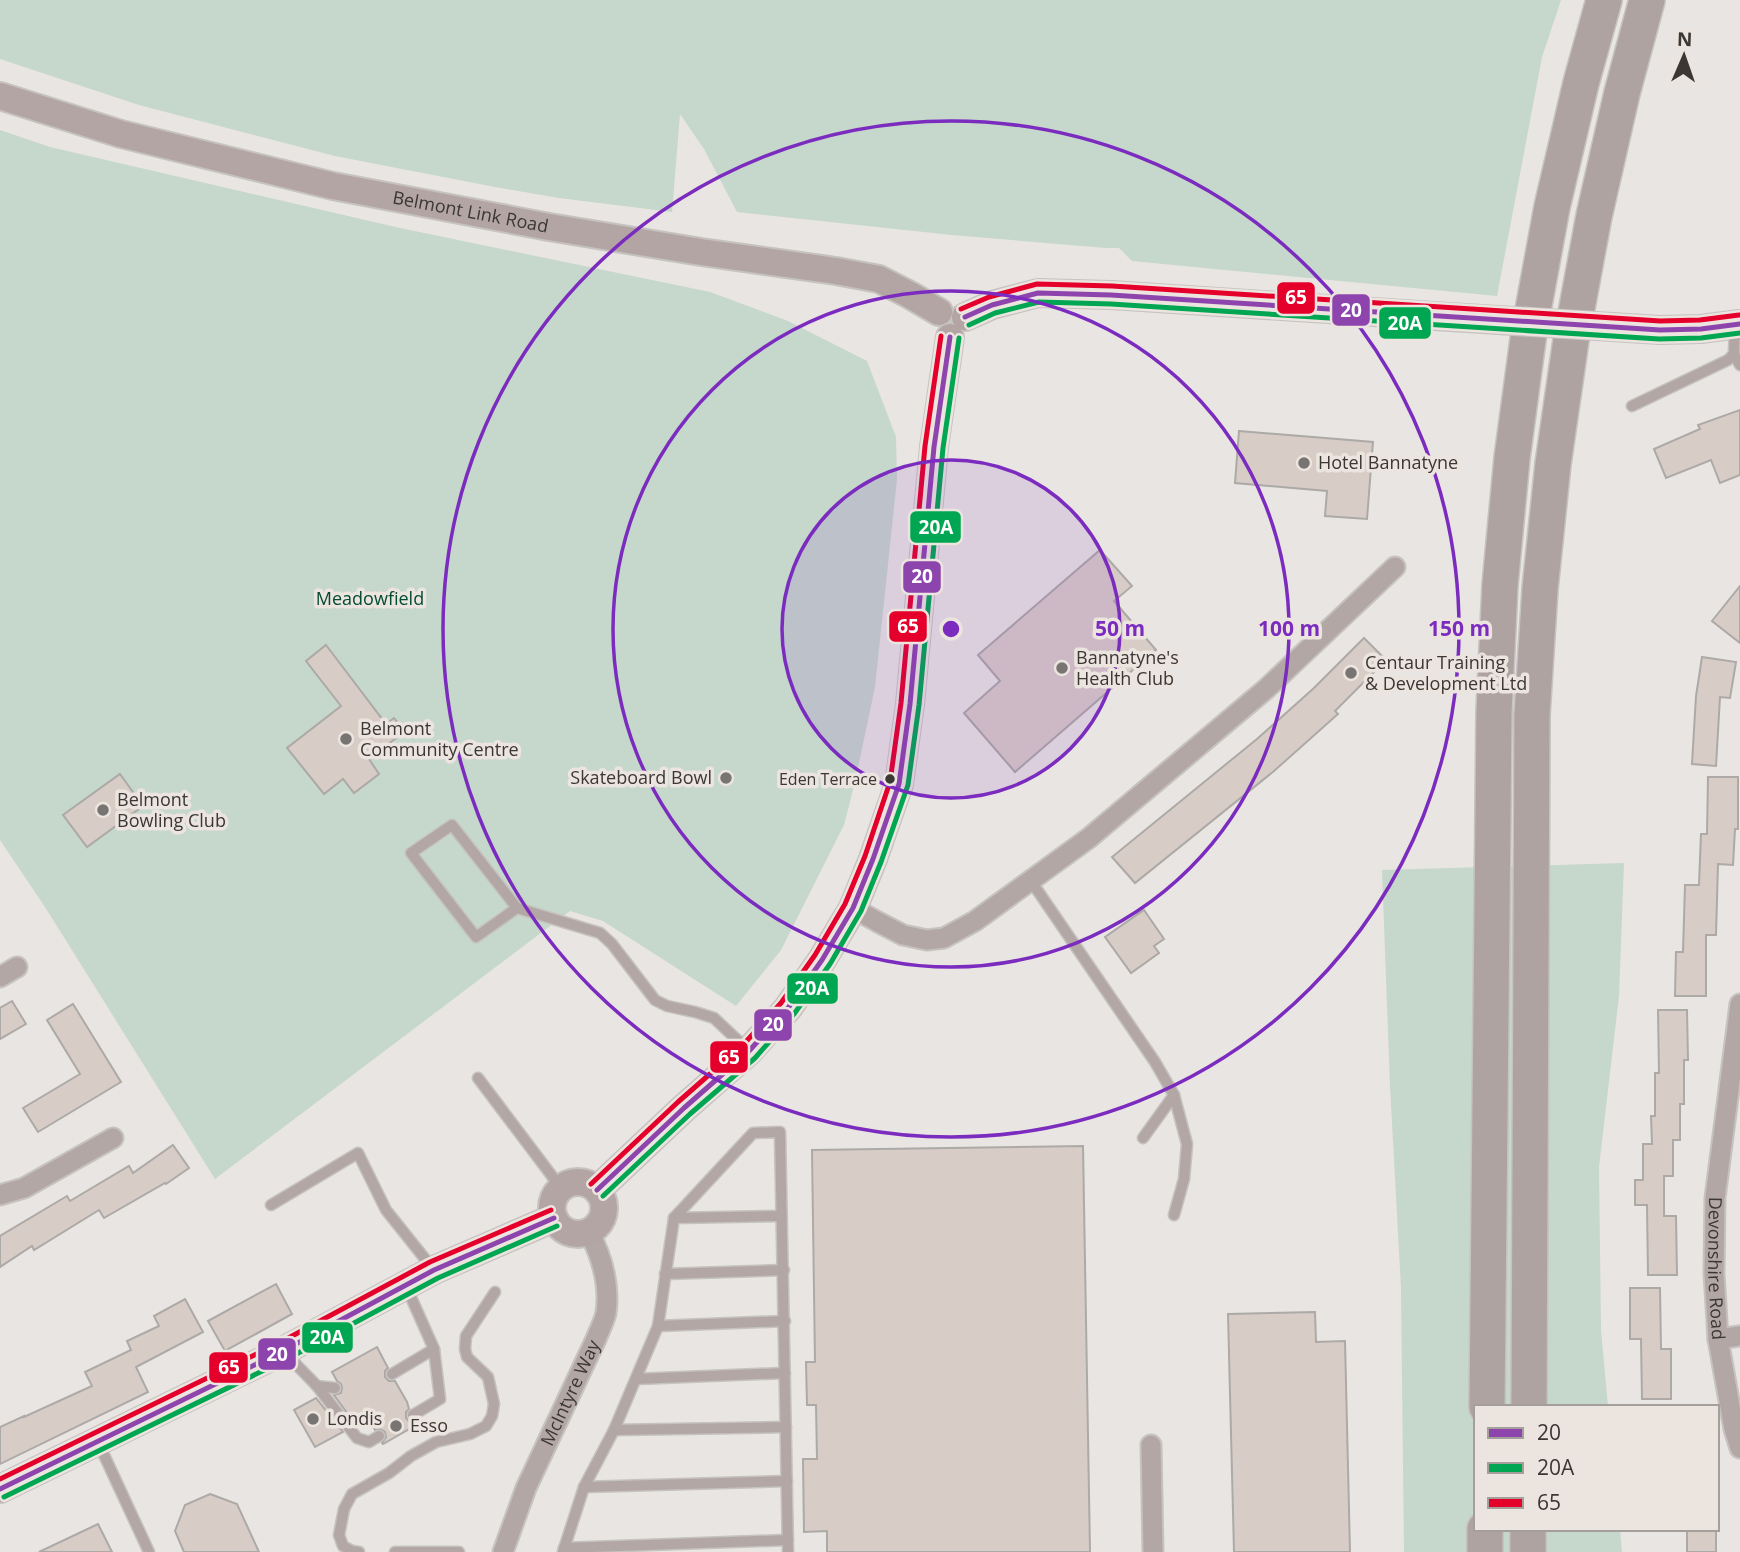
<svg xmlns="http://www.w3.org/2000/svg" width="1740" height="1552" font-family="'Open Sans',sans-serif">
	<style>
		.green { fill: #c6d7cc }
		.building { fill: #d8cdc6; stroke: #aca9a7; stroke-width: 2 }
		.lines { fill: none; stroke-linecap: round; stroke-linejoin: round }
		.lane-casing { stroke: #c5c2c0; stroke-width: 13 }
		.street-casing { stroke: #c5c2c0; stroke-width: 23 }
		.secondary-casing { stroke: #c5c2c0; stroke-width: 30 }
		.highway-casing { stroke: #c5c2c0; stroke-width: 38 }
		.lane { stroke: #b3a7a6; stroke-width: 10 }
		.street { stroke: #b3a7a6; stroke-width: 19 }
		.secondary { stroke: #b3a5a4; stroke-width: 26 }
		.highway { stroke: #afa3a1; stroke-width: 35 }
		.secondary-bridge-casing { stroke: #c5c2c0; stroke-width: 30; stroke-linecap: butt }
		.secondary-bridge { stroke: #b3a5a4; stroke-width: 26 }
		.bus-1-casing { stroke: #ece5df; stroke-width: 10 }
		.bus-2-casing { stroke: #ece5df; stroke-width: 10 }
		.bus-3-casing { stroke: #ece5df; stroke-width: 10 }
		.bus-1 { stroke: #8e44ad; stroke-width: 5 }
		.bus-2 { stroke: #00a651; stroke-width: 5 }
		.bus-3 { stroke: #e4002b; stroke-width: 5 }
		.ring { fill: none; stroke: #7b2cbf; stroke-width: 3.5 }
		.poi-dot { fill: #777471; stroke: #ece5df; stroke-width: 2.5 }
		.bus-dot { fill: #3a3734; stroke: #ece5df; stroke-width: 2.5 }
		.labels { text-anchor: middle; stroke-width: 7; stroke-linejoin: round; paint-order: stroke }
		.bus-label { font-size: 16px; fill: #3a3734; stroke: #ece5df; text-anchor: end }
		.street-label { font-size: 18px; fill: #3a3734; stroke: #ece5df }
		.poi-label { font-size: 18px; fill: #3a3734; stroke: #ece5df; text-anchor: start }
		.park-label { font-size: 18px; fill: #024c32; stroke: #ece5df }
		.centre { fill: #7b2cbf; stroke: #ece5df; stroke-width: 3.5 }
		.ring-label { font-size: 21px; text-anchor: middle; font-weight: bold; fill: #7b2cbf; stroke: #ece5df; stroke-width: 7; stroke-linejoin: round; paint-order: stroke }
		.line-badge { stroke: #ece5df; stroke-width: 2.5 }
		.badge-label { font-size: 19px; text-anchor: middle; font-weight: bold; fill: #fff }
	</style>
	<rect width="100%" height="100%" fill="#e9e5e2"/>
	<g class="green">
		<polygon points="0,0 1561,0 1542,57 1497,296 1132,261 1119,248 1106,248 952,235 737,212 704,149 680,114 672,212 559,198 495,187 335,156 139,105 0,59"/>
		<polygon points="0,130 50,147 400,228 710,292 788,321 867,361 896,437 897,479 875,687 855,782 844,825 781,950 736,1006 603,921 570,911 215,1179 45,907 0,840"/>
		<polygon points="1624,863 1619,996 1599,1167 1601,1330 1608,1407 1476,1407 1476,1529 1620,1529 1622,1552 1404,1552 1401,1288 1390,1086 1382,870"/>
	</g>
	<g class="building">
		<polygon points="1740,410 1740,475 1720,483 1711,460 1666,478 1654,449 1700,429 1698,425"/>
		<polygon points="1239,431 1373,442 1367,519 1325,516 1327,491 1235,483"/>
		<polygon points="1100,550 1132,586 1114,601 1156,650 1015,772 964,713 1000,681 978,655"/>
		<polygon points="1740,586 1740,643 1712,621"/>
		<polygon points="1364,638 1386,660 1335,711 1338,714 1274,771 1135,883 1112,857 1257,739 1314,688"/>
		<polygon points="326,645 386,724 394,718 405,731 369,759 379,774 354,793 343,779 324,794 287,748 341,706 306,661"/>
		<polygon points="1702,657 1736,662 1730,698 1720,697 1716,766 1692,764 1696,696"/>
		<polygon points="120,774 143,806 87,847 63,815"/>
		<polygon points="1708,777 1738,777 1738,829 1735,829 1733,865 1718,864 1716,935 1706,935 1706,996 1675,996 1676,952 1683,952 1685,885 1699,885 1701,834 1707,834"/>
		<polygon points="1144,910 1164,939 1154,946 1159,953 1131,973 1105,937"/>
		<polygon points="12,1001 26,1024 0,1039 0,1008"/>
		<polygon points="73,1004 121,1082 38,1132 23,1108 80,1074 47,1020"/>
		<polygon points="1658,1010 1687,1010 1688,1060 1684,1060 1684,1104 1680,1104 1680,1140 1673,1140 1673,1176 1664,1176 1664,1216 1676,1216 1677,1275 1648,1275 1647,1205 1635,1205 1635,1180 1643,1180 1643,1144 1652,1144 1651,1116 1655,1116 1655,1073 1659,1073"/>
		<polygon points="173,1145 189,1168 166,1184 165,1183 104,1218 99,1210 34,1250 32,1246 0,1267 0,1236 67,1196 70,1201 129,1166 133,1173"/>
		<polygon points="1083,1146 1090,1552 827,1552 827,1531 804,1532 803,1459 817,1459 816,1405 807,1405 806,1362 815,1362 812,1150"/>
		<polygon points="276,1284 292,1314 225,1351 208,1321"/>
		<polygon points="1630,1288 1660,1288 1661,1349 1671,1349 1671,1399 1642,1399 1641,1339 1630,1339"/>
		<polygon points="185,1299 203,1332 136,1367 148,1392 0,1464 0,1427 24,1416 24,1417 92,1386 85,1372 131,1350 127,1341 159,1326 154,1316"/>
		<polygon points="1315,1312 1316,1342 1345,1341 1350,1552 1234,1552 1228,1314"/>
		<polygon points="377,1347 388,1368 385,1371 385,1377 389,1381 395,1381 407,1402 409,1409 406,1412 406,1418 410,1422 416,1422 418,1424 383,1444 382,1443 386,1437 385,1432 380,1429 375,1430 370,1422 363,1426 361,1422 356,1425 334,1395 341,1393 342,1388 341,1384 337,1381 332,1372"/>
		<polygon points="316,1398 343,1432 315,1447 294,1410"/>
		<polygon points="210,1494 237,1504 259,1552 184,1552 175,1531 185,1505"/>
		<polygon points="98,1524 112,1552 39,1552"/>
		<rect x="1687" y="1529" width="29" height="23"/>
	</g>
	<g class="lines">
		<g class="lane-casing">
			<g id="lane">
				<polyline points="1734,354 1740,365"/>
				<polyline points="1632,406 1728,360 1734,354 1735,326"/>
				<polyline points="1031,881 1155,1062 1174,1095 1187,1144 1184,1179 1174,1215"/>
				<polyline points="517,908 476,937 411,853 452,825 517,908 600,933 612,944 655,1000 667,1006 695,1012 714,1018 748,1050"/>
				<polyline points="478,1078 561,1188"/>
				<polyline points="1143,1138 1174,1095"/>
				<polyline points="271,1205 358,1153 386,1210 434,1270"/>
				<polyline points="674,1218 753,1133 780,1132 788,1552"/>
				<polyline points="665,1274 784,1270"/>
				<polyline points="658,1326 785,1321"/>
				<polyline points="284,1352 317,1386 335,1388"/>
				<polyline points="392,1374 434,1349 406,1286"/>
				<polyline points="636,1379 785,1373"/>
				<polyline points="317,1386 357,1438 369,1442 379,1436"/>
				<polyline points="413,1415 440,1399 434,1349"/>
				<polyline points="614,1430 786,1427"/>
				<polyline points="98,1442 149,1552"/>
				<polyline points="584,1487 787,1481"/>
				<polyline points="564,1548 788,1540"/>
				<polyline points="359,1552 352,1551 343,1546 339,1535 344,1509 352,1494 389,1473 411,1456 436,1442 470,1434 486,1426 492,1416 494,1404 488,1377 467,1357 465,1349 466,1336 495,1292"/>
				<polyline points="395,1552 459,1552"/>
				<polyline points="563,1552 584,1487 614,1430 658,1326 674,1218 781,1216"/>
			</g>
		</g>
		<g class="street-casing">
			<g id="street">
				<polyline points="853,908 878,922 903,935 927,940 944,938 975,921 1089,838 1266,689 1395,567"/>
				<polyline points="0,977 17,967"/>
				<path id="s1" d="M1740,1004L1715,1198L1714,1273L1718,1339L1734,1429L1740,1448"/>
				<polyline points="0,1195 24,1188 113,1138"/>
				<polyline points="1718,1339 1740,1336"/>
				<polyline points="1151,1445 1153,1552"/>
				<path id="s2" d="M503,1552L526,1488L596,1339C599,1331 604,1322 606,1313C610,1284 602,1257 589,1232"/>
			</g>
		</g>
		<g class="secondary-casing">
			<g id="secondary">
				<path id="s3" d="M0,96L121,134L333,186L549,227L701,252L836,271L879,279L910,295L939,312"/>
				<polyline points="965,317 992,305 1038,293 1111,295 1434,316"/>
				<polyline points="1660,330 1701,329 1740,324"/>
				<circle cx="578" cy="1208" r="26"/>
				<polyline points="597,1190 684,1108 749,1051 767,1031 788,1008 822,960 853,908 873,859 899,784 910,704 934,447 950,337"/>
				<polyline points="0,1489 283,1351 434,1270 554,1218"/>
			</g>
		</g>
		<g class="highway-casing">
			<g id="highway">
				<polyline points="1487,1407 1494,712 1500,585 1512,458 1529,332 1552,207 1581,83 1604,0"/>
				<polyline points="1529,1407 1532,715 1540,589 1553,464 1571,340 1594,216 1622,93 1647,0"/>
				<polyline points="1485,1552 1485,1529"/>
				<polyline points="1528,1552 1528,1529"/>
			</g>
		</g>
		<use href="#lane" class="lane"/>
		<use href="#street" class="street"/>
		<use href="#secondary" class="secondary"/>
		<use href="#highway" class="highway"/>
		<g class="secondary-bridge-casing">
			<polyline id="secondary-bridge" points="1434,316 1660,330"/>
		</g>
		<use href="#secondary-bridge" class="secondary-bridge"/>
		<g class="bus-1-casing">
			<g id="bus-1">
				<polyline points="965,317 992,305 1038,293 1111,295 1660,330 1701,329 1740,324"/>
				<polyline points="597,1190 684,1108 749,1051 788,1008 822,960 853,908 873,859 899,784 910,704 934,447 950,337"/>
				<polyline points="0,1489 283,1351 434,1270 554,1218"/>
			</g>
		</g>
		<g class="bus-2-casing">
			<g id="bus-2">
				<polyline points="969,325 995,313 1039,302 1111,304 1659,339 1701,338 1740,333"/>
				<polyline points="603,1196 690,1114 755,1058 794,1014 830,964 861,911 881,862 908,785 919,705 943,448 959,338"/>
				<polyline points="4,1497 287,1359 438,1278 557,1226"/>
			</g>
		</g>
		<g class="bus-3-casing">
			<g id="bus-3">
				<polyline points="961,309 989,297 1037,284 1112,286 1660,321 1700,320 1739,315"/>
				<polyline points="591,1184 678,1102 743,1045 781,1003 815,955 845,904 865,856 890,782 901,703 925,446 941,336"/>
				<polyline points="0,1479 279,1343 430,1262 551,1210"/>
			</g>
		</g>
		<use href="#bus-1" class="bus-1"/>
		<use href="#bus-2" class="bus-2"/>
		<use href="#bus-3" class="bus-3"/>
	</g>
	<circle cx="951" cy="629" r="169" fill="#7b2cbf" fill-opacity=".12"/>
	<g class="ring">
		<circle cx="951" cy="629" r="169"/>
		<circle cx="951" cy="629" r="338"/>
		<circle cx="951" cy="629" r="508"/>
	</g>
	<g class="poi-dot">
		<circle cx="1304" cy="463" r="7"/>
		<circle cx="1062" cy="668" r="7"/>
		<circle cx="1351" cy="673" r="7"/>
		<circle cx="346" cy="739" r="7"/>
		<circle cx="726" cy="778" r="7"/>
		<circle cx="103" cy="810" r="7"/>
		<circle cx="313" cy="1419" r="7"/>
		<circle cx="396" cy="1426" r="7"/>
	</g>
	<circle class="bus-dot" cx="890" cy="779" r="6"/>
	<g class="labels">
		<g class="bus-label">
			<text x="877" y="785">Eden Terrace</text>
		</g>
		<g class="street-label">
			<text dy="6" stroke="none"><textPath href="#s3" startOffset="485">Belmont Link Road</textPath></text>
			<text dy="6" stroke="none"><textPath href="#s1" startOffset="266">Devonshire Road</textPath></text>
			<text dy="6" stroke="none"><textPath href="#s2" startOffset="173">McIntyre Way</textPath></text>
		</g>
		<g class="poi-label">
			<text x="1318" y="469">Hotel Bannatyne</text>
			<text x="1076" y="664">Bannatyne's<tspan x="1076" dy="21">Health Club</tspan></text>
			<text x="1365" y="669">Centaur Training<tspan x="1365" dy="21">&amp; Development Ltd</tspan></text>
			<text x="360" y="735">Belmont<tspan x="360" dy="21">Community Centre</tspan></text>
			<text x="712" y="784" text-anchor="end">Skateboard Bowl</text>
			<text x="117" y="806">Belmont<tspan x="117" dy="21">Bowling Club</tspan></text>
			<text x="327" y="1425">Londis</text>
			<text x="410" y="1432">Esso</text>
		</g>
		<g class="park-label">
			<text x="370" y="605">Meadowfield</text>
		</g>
	</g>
	<circle cx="951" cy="629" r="10" class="centre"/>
	<g class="ring-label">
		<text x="1120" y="636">50 m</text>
		<text x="1289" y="636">100 m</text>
		<text x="1459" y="636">150 m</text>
	</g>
	<g class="line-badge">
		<rect x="1276" y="281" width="40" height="34" rx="7" fill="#e4002b"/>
		<rect x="1331" y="293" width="40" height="34" rx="7" fill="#8e44ad"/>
		<rect x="1378" y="306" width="54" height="34" rx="7" fill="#00a651"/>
		<rect x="909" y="510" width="53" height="34" rx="7" fill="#00a651"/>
		<rect x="902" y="560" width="40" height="34" rx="7" fill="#8e44ad"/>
		<rect x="888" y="610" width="40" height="33" rx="7" fill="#e4002b"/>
		<rect x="786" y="972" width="53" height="33" rx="7" fill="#00a651"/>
		<rect x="753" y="1008" width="40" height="34" rx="7" fill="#8e44ad"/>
		<rect x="709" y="1040" width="40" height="34" rx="7" fill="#e4002b"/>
		<rect x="301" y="1321" width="53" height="33" rx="7" fill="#00a651"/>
		<rect x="257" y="1337" width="40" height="34" rx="7" fill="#8e44ad"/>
		<rect x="208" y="1351" width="41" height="33" rx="7" fill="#e4002b"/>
	</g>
	<g class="badge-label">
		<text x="1296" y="304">65</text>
		<text x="1351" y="317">20</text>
		<text x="1405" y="330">20A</text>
		<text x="936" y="534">20A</text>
		<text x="922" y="583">20</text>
		<text x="908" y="633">65</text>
		<text x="812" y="995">20A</text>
		<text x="773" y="1031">20</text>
		<text x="729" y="1064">65</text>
		<text x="327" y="1344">20A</text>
		<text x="277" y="1361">20</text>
		<text x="229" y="1374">65</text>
	</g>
	<rect x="1474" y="1405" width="245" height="126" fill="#ece5df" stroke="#a59f9b" stroke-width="2"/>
	<rect x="1488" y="1428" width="35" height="10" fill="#8e44ad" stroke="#a59f9b" stroke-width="2"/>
	<text x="1537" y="1440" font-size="21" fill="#3a3734">20</text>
	<rect x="1488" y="1463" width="35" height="10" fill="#00a651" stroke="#a59f9b" stroke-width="2"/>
	<text x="1537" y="1475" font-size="21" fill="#3a3734">20A</text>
	<rect x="1488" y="1498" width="35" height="10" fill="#e4002b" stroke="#a59f9b" stroke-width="2"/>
	<text x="1537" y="1510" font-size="21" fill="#3a3734">65</text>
	<g transform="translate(1684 56) rotate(2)" stroke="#ece5df" stroke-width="5" paint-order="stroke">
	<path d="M0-5L12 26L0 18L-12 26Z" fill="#3a3734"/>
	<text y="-10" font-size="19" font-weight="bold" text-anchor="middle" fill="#3a3734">N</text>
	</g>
</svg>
